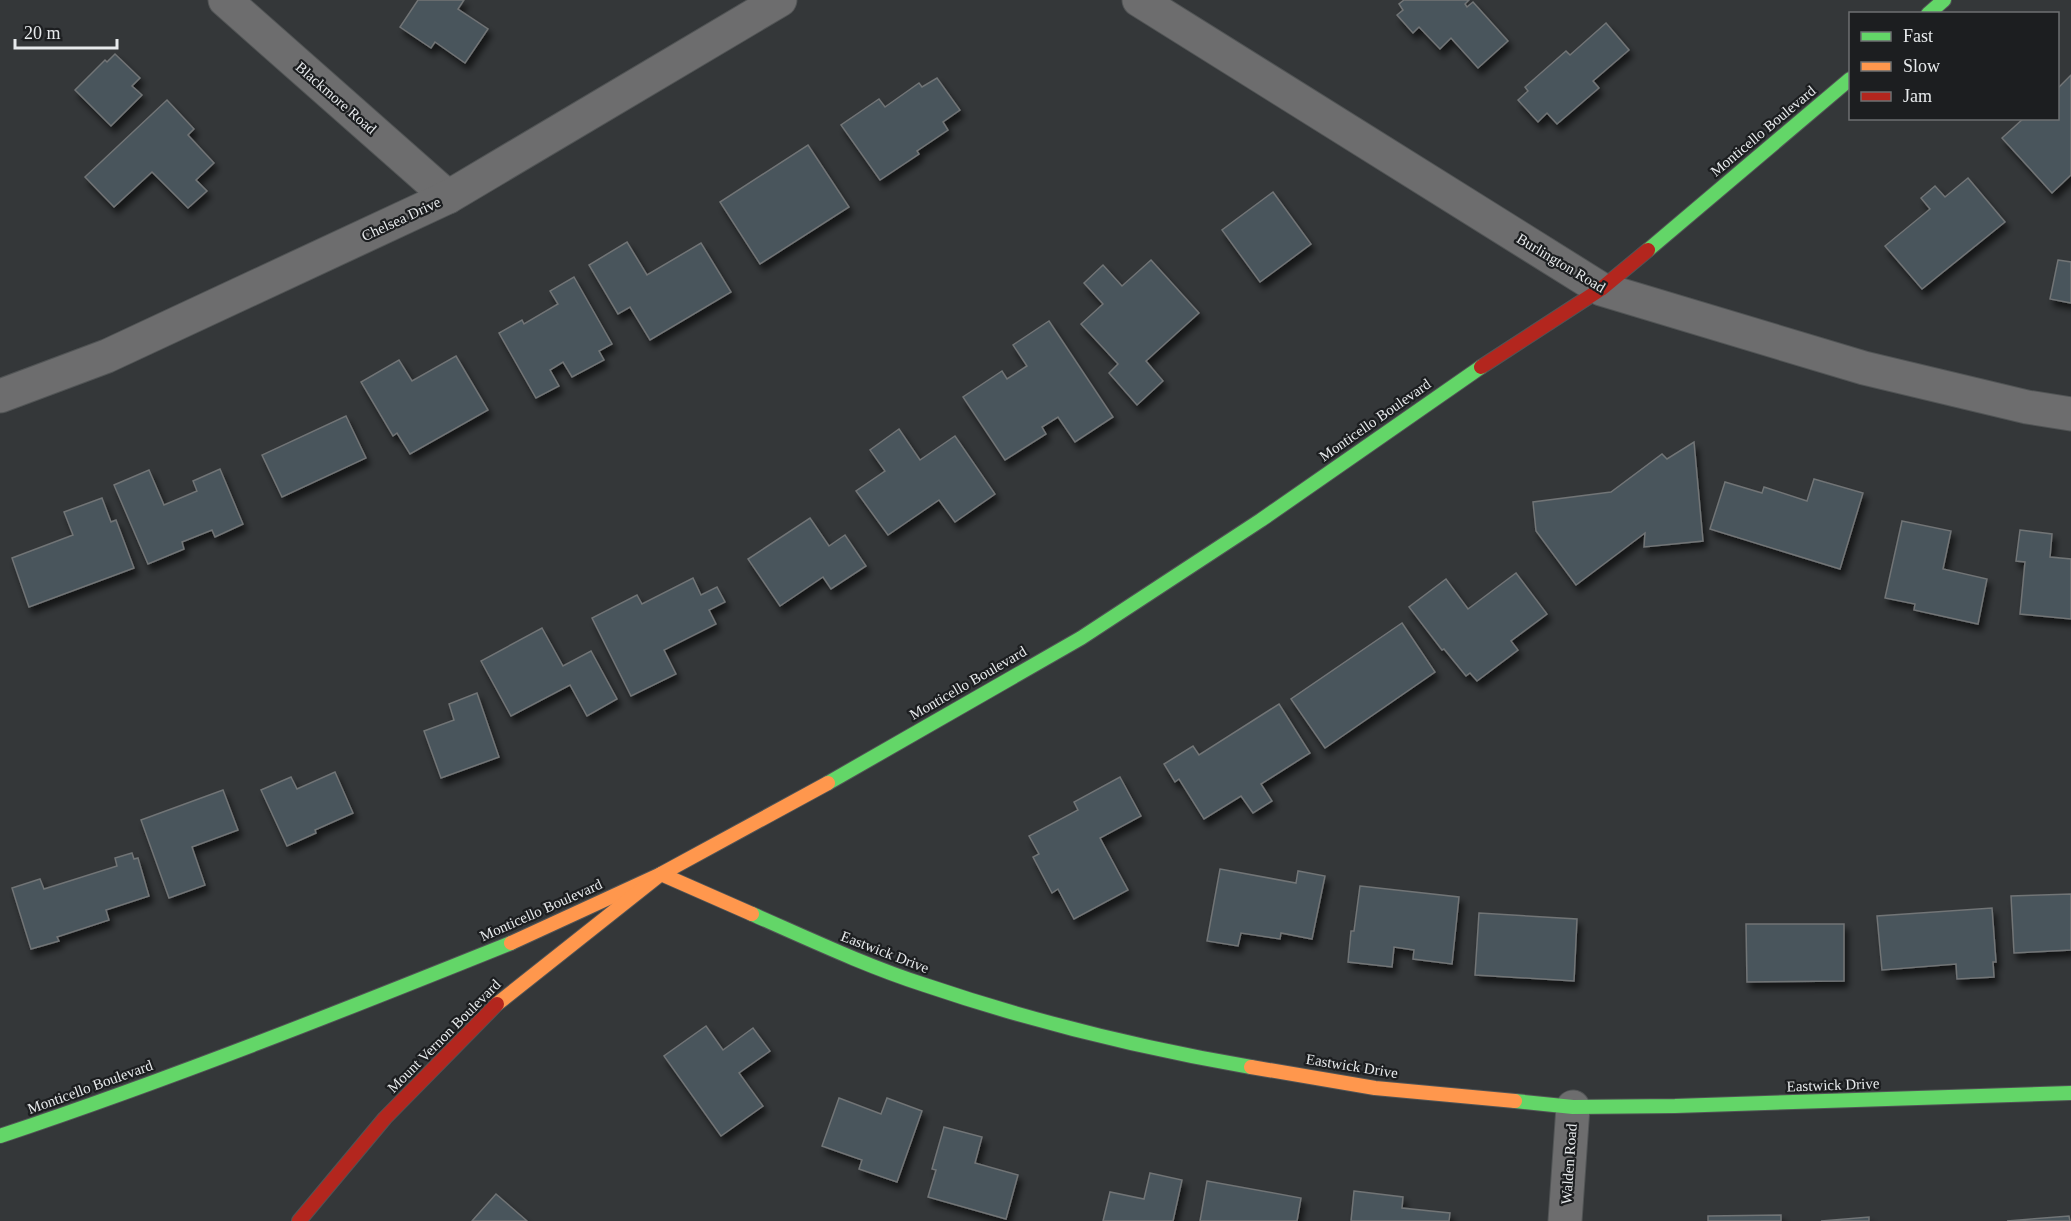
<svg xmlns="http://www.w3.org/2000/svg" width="2071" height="1221" font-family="'Times New Roman',serif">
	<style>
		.building { fill: #49545b; stroke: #717476; stroke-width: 1.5; filter: url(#shadow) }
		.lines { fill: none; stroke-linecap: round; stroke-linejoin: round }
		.street-casing { stroke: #515455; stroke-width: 35 }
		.fast-casing { stroke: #515455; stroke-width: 16 }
		.slow-casing { stroke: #515455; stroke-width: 16 }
		.jam-casing { stroke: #515455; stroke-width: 16 }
		.street { stroke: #6d6d6e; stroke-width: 33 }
		.fast { stroke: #63d668; stroke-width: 14 }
		.slow { stroke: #ff974d; stroke-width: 14 }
		.jam { stroke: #b3261e; stroke-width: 14 }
		.labels { text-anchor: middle; stroke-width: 4.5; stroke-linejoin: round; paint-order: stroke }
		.street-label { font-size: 15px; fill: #e7eaec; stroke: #1c1e20 }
	</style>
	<defs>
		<filter id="shadow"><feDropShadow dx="3.5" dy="6" stdDeviation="3" flood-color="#0009"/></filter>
	</defs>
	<rect width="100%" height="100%" fill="#343739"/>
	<g class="building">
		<polygon points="418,0 464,0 458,9 488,29 465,63 435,42 431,48 400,27"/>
		<polygon points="1404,0 1469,0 1465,4 1467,7 1473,2 1508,41 1478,68 1451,38 1440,49 1419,27 1413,33 1397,15 1403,10 1399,4"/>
		<polygon points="1606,23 1629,50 1593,81 1599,88 1557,124 1547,113 1538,122 1518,100 1528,91 1525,87 1566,51 1570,55"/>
		<polygon points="115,54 140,78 132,86 142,95 111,126 75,90 105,60 107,62"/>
		<polygon points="2071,75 2071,175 2052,193 2002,138 2024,118 2058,118 2058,88"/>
		<polygon points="937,78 960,110 943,122 948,130 917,151 919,154 880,180 841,125 879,99 885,107 919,83 922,87"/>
		<polygon points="167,100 194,129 188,135 214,163 196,180 207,191 188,208 152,172 114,207 85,177"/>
		<polygon points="808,145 849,207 760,264 720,202"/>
		<polygon points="1968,178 2005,222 1922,289 1885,246 1930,209 1921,198 1935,186 1945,197"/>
		<polygon points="1273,192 1311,244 1260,282 1222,230"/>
		<polygon points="627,242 647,275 701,243 731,292 650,340 630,307 618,314 589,265"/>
		<polygon points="1151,260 1199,313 1146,361 1163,381 1137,405 1109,373 1118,364 1081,324 1103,304 1084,283 1103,265 1122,286"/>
		<polygon points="2058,260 2071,262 2071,303 2050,299"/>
		<polygon points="574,277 612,344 599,351 604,360 572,377 563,362 550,370 559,386 536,398 499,333 522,320 524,324 558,304 550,291"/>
		<polygon points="1049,321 1113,417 1075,442 1058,417 1042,427 1046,434 1005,460 963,397 1002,371 1007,379 1027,366 1013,345"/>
		<polygon points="456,356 488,410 410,454 397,433 393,436 361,382 399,360 412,381"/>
		<polygon points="346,416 366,458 282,497 262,455"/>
		<polygon points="899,429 920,460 955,436 995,494 955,522 939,500 888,535 856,491 885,471 870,450"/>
		<polygon points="1694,442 1703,541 1644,547 1645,533 1576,585 1536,531 1533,502 1611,492 1662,454 1667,459"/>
		<polygon points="220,469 243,524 215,537 212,530 182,542 184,549 148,564 114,485 149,470 164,505 197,491 193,481"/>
		<polygon points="1814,479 1863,493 1840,569 1710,529 1725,482 1762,493 1764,487 1807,501"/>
		<polygon points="102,498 111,522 116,520 134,568 29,607 12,558 73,535 64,512"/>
		<polygon points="810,518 829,546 845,535 866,566 831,589 823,577 780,606 748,559"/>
		<polygon points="1902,521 1951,531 1943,569 1987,579 1978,624 1914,610 1915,604 1885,598"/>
		<polygon points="2020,530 2052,534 2050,557 2071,559 2071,619 2020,614 2025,562 2016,561"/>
		<polygon points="1516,573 1547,614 1511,641 1518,650 1477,681 1470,673 1466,676 1444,649 1442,650 1409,607 1446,579 1468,609"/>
		<polygon points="693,578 701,595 717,587 725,602 709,610 716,624 664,650 676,674 631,696 592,618 637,595 642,604"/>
		<polygon points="1402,623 1435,672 1325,748 1291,699"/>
		<polygon points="542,628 563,666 591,651 617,699 587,716 570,685 511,716 481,661"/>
		<polygon points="477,693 499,757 441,778 424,731 454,720 449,704"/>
		<polygon points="1279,704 1310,753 1261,784 1272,801 1253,813 1241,796 1204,819 1179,779 1175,782 1164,764 1193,746 1199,755"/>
		<polygon points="335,772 353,813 315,830 316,833 287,846 261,790 291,777 297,789"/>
		<polygon points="1120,777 1141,816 1100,838 1128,890 1074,919 1058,889 1052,893 1033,857 1039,854 1029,836 1078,810 1074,802"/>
		<polygon points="223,790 238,830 192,847 205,885 169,898 141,820"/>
		<polygon points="132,853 134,859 138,858 149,896 106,910 109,920 57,937 59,941 31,949 12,888 40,879 44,889 117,866 115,858"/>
		<polygon points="1220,869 1296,883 1298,871 1325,876 1312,939 1281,933 1280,939 1241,933 1238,946 1207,941"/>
		<polygon points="1360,886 1459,897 1452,964 1413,959 1414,950 1394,947 1392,967 1348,962 1351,931 1354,931"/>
		<polygon points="2071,894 2071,950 2014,953 2011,896"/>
		<polygon points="1992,908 1996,962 1993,962 1994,977 1957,979 1956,964 1882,970 1877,916"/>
		<polygon points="1479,913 1577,919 1574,981 1475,975"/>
		<polygon points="1746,924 1844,924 1844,981 1747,982"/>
		<polygon points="706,1026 723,1050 753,1028 770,1051 739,1073 763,1106 721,1136 664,1056"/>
		<polygon points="839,1098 881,1114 887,1098 922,1111 897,1182 859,1169 862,1160 822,1146"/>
		<polygon points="944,1127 982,1137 975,1163 1018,1175 1006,1219 928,1197 936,1170 932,1169"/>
		<polygon points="1150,1173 1182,1180 1173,1221 1103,1221 1110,1192 1144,1199"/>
		<polygon points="1207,1181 1301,1198 1297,1221 1200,1221"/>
		<polygon points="1354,1191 1403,1197 1402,1208 1450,1213 1449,1221 1351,1221"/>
		<polygon points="496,1194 527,1221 472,1221"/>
		<polygon points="1781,1215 1781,1221 1708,1221 1708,1216"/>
		<polygon points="2069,1216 2070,1221 2007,1221"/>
		<polygon points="1869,1217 1869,1221 1821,1221"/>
	</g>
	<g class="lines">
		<g class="street-casing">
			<g id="street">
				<polyline points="225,0 448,197"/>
				<polyline points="1139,0 1601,289 1864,368 2027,407 2071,414"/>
				<polyline points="0,396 107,356 448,197 780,0"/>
				<polyline points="1565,1221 1573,1107"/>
			</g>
		</g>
		<g class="fast-casing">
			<g id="fast">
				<polyline points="1928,14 1944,0"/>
				<polyline points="1648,250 1850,79"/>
				<polyline points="828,783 1081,638 1261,520 1481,367"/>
				<path d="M752,914C809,939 866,966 925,985C1031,1021 1140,1048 1251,1067"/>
				<polyline points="1515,1101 1573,1107 1675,1106 2071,1093"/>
				<path d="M0,1136C173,1078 342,1011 511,943"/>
			</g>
		</g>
		<g class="slow-casing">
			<g id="slow">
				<polyline points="511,943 661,874 828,783"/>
				<polyline points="497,1004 661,874 752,914"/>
				<polyline points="1251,1067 1375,1088 1515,1101"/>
			</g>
		</g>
		<g class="jam-casing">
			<g id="jam">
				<polyline points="1481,367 1601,289 1648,250"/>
				<polyline points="299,1221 385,1118 497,1004"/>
			</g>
		</g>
		<use href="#street" class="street"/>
		<use href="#fast" class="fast"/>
		<use href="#slow" class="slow"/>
		<use href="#jam" class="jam"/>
	</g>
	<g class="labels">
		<g class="street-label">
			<text transform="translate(336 98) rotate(41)" y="5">Blackmore Road</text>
			<text transform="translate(1763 131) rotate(-40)" y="5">Monticello Boulevard</text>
			<text transform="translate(401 219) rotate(-25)" y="5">Chelsea Drive</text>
			<text transform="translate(1561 263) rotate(31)" y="5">Burlington Road</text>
			<text transform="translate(1375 420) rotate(-35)" y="5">Monticello Boulevard</text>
			<text transform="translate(968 683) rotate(-30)" y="5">Monticello Boulevard</text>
			<text transform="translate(541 910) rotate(-24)" y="5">Monticello Boulevard</text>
			<text transform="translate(885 952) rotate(21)" y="5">Eastwick Drive</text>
			<text transform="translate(444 1036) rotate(-45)" y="5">Mount Vernon Boulevard</text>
			<text transform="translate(1352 1066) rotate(9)" y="5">Eastwick Drive</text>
			<text transform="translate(1833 1085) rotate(-2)" y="5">Eastwick Drive</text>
			<text transform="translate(90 1087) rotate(-20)" y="5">Monticello Boulevard</text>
			<text transform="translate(1569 1164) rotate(-86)" y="5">Walden Road</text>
		</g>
	</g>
	<rect x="1849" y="12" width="210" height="108" fill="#1c1e20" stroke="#6d7072" stroke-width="1.5"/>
	<rect x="1861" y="32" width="30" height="9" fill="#63d668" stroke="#6d7072" stroke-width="1.5"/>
	<text x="1903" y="42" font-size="18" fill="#e7eaec">Fast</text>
	<rect x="1861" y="62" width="30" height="9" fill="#ff974d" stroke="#6d7072" stroke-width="1.5"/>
	<text x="1903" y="72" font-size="18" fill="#e7eaec">Slow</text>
	<rect x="1861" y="92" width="30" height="9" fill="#b3261e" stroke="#6d7072" stroke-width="1.5"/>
	<text x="1903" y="102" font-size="18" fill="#e7eaec">Jam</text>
	<path d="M15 39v9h102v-9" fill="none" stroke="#e7eaec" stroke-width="3"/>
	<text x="24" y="39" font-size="18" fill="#e7eaec" stroke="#1c1e20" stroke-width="4.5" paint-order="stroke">20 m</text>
</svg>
